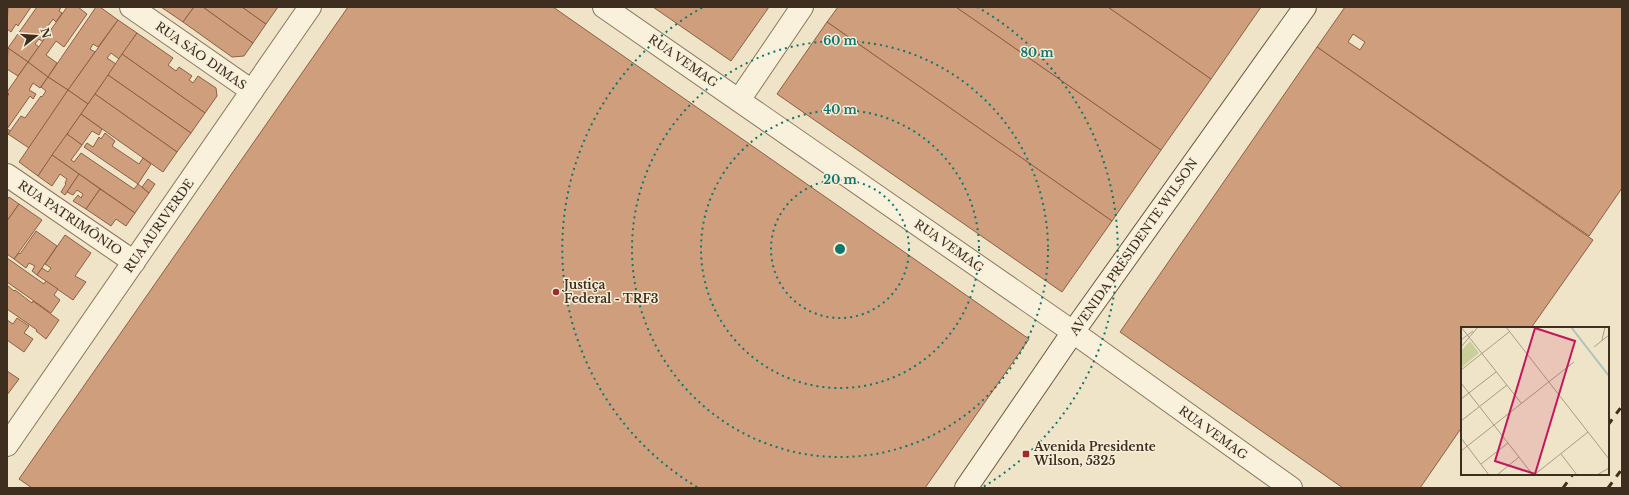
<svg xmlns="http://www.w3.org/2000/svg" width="1629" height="495" font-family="'Libre Baskerville',serif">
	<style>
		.building { fill: #cf9f7d; stroke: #8d5f41; fill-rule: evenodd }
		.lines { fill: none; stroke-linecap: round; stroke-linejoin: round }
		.minor-casing { stroke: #8d765c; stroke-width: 24 }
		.secondary-casing { stroke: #6f573f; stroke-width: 24 }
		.minor { stroke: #faf1dc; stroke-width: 22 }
		.secondary { stroke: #faf1dc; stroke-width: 22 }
		.rail { stroke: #3d2e20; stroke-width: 3; stroke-dasharray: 7 7; stroke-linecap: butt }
		.ring { fill: none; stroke: #0f766e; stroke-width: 2; stroke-dasharray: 2 4 }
		.poi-dot { fill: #9e2a2b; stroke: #f7eed8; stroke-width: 1.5 }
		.labels { text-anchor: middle; stroke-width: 3; stroke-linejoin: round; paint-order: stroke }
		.street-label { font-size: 12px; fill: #3d2e20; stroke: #f7eed8 }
		.poi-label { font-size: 12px; font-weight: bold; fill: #3d2e20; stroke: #f7eed8; text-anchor: start }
		.inset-river { fill: none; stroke: #a9c4bc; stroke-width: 2 }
		.inset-road { fill: none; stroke: #a89b85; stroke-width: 1 }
		.view { fill: #c2185b; fill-opacity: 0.15; stroke: #c2185b; stroke-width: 2 }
		.inset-edge { fill: none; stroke: #3d2e20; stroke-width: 2 }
		.centre { fill: #0f766e; stroke: #f7eed8; stroke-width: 2 }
		.ring-label { font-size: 12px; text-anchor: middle; font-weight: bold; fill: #0f766e; stroke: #f7eed8; stroke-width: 3; stroke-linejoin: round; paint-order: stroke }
	</style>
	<rect width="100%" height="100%" fill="#f0e4c8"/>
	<g class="building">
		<polygon points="8,7 31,7 18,26 16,24 11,32 7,29"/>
		<polygon points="37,7 61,7 59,11 62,13 56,22 53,19 45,30 49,33 43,42 39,39 35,44 39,47 28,62 8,48"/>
		<polygon points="67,7 78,7 87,14 64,47 56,41 46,55 57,63 48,77 28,62"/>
		<polygon points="96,7 100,7 118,20 98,47 93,44 90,49 95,52 68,90 48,77"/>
		<polygon points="161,7 194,7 183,22"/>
		<polygon points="194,7 203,7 253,43 244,56 232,57 183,22"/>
		<polygon points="203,7 242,7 266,24 253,43"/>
		<polygon points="242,7 278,7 266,24"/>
		<polygon points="348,7 553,7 1029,339 925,488 32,488 19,479"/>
		<polygon points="653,7 769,7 731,61"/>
		<polygon points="838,7 956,7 1161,150 1112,221 827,22"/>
		<polygon points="956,7 1108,7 1211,79 1161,150"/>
		<polygon points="1108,7 1261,7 1211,79"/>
		<path d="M1345,7H1622V188L1589,236L1317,47ZM1353,34L1365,42L1360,50L1348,42Z"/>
		<polygon points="118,20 137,33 119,59 111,53 107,58 116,64 88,104 68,90"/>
		<polygon points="827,22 1112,221 1062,292 777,94"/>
		<polygon points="137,33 173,58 168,65 176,71 179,67 192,76 189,80 193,83 198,76 216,88 217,96 205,113 122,54"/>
		<polygon points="1317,47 1593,240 1531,328 1462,328 1462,427 1420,488 1343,488 1120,332"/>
		<polygon points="8,48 28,62 18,76 7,69"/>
		<polygon points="122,54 205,113 191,133 108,75"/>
		<polygon points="28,62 48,77 40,88 33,83 29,90 36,94 33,99 30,96 7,129 11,131 7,136 7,97 9,94 7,92"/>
		<polygon points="108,75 191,133 177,152 95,94"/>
		<polygon points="48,77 68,90 29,148 8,134 21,116 25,118 41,96 42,97 46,91 41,87"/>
		<polygon points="68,90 88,104 38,176 19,162"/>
		<polygon points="95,94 177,152 163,172 81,114"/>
		<polygon points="81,114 102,129 99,135 92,131 82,145 67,134"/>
		<polygon points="105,133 115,141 112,146 139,164 143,158 151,164 138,184 84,147 87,143 93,147 99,137 101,139"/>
		<polygon points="67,134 82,145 71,160 74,162 81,153 134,189 138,184 149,193 135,213 52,155"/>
		<polygon points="52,155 79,174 65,195 61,192 66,184 65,183 67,179 60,174 52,186 38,176"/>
		<polygon points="79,174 100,189 86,209 73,201 78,195 81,198 83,194 77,190 73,195 67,192"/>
		<polygon points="148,179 155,184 149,193 142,187"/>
		<polygon points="100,189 135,213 126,226 116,219 111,226 86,209"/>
		<polygon points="9,197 19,204 7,221 7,200"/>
		<polygon points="19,204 42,220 14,259 7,254 7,221"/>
		<polygon points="36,231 57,246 37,275 32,271 35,266 29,263 26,268 14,259 19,253 20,254"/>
		<polygon points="65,235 91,253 75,276 86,282 73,300 37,275 42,268 48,272 51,268 45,264"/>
		<polygon points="7,258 44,284 46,281 58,289 54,295 60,300 51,313 7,282"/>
		<polygon points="7,285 14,291 15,290 32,303 33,301 59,320 46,339 36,331 37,330 7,309"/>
		<polygon points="17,318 29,326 24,333 33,339 24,352 7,340 7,320 13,324"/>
		<polygon points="7,371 19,379 7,395"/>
	</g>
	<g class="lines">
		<g class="minor-casing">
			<g id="minor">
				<polyline points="131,7 252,91"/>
				<polyline points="604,7 1073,332 1291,488"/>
				<polyline points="739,100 802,7"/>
				<polyline points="7,175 134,262"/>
				<polyline points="7,445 310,7"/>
			</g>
		</g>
		<g class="secondary-casing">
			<polyline id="secondary" points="966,488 1073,332 1305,7"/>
		</g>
		<use href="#minor" class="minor"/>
		<use href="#secondary" class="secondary"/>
		<g class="rail">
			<polyline points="1608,425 1622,406"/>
			<polyline points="1563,488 1573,474"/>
			<polyline points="1608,488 1622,469"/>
		</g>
	</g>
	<g class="ring">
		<circle cx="840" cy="249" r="69"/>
		<circle cx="840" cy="249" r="139"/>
		<circle cx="840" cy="249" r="208"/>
		<path d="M697 487A278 278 0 0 1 703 7M977 7A278 278 0 0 1 983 487"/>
	</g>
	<g class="poi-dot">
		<circle cx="556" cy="292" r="4"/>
		<rect x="1022" y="450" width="8" height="8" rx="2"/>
	</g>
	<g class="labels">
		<g class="street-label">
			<text transform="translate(201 56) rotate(35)" y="4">RUA SÃO DIMAS</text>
			<text transform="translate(683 61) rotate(35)" y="4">RUA VEMAG</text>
			<text transform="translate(70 218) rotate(34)" y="4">RUA PATRIMÔNIO</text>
			<text transform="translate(159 226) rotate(-55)" y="4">RUA AURIVERDE</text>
			<text transform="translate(949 246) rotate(35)" y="4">RUA VEMAG</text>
			<text transform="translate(1134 247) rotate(-55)" y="4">AVENIDA PRESIDENTE WILSON</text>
			<text transform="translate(1213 433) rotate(36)" y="4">RUA VEMAG</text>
		</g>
		<g class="poi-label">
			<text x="564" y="289">Justiça<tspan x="564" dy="14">Federal - TRF3</tspan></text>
			<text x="1034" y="451">Avenida Presidente<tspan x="1034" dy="14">Wilson, 5325</tspan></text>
		</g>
	</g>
	<g transform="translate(1461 327)">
		<rect width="148" height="148" fill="#f0e4c8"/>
		<path d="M9,14L18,26L0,41V24Z" fill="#c9cf9b"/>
		<path class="inset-river" d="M110,0L148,49"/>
		<path class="inset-road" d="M0,0L60,76M45,0L148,132M0,13L12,4M141,13L144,0M0,20L17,0M133,20L148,8M0,43L48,5M0,56L72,148M0,72L35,45M0,94L46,58M0,111L28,148M0,124L113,35M100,127L116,148M20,137L47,116M36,148L58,130M73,148L127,105M136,148L148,141"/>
		<path class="view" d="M74,1L114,14L74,147L34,134Z"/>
		<rect width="148" height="148" class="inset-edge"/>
	</g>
	<circle cx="840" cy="249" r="6" class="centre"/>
	<g class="ring-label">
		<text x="840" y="45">60 m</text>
		<text x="1037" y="57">80 m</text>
		<text x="840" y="114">40 m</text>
		<text x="840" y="184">20 m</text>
	</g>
	<rect width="1629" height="495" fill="none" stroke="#3d2e20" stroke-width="16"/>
	<g transform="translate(36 36) rotate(73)" stroke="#f7eed8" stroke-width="3" paint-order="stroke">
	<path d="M0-3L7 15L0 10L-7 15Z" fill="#3d2e20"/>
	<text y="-6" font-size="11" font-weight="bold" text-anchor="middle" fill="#3d2e20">N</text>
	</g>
</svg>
